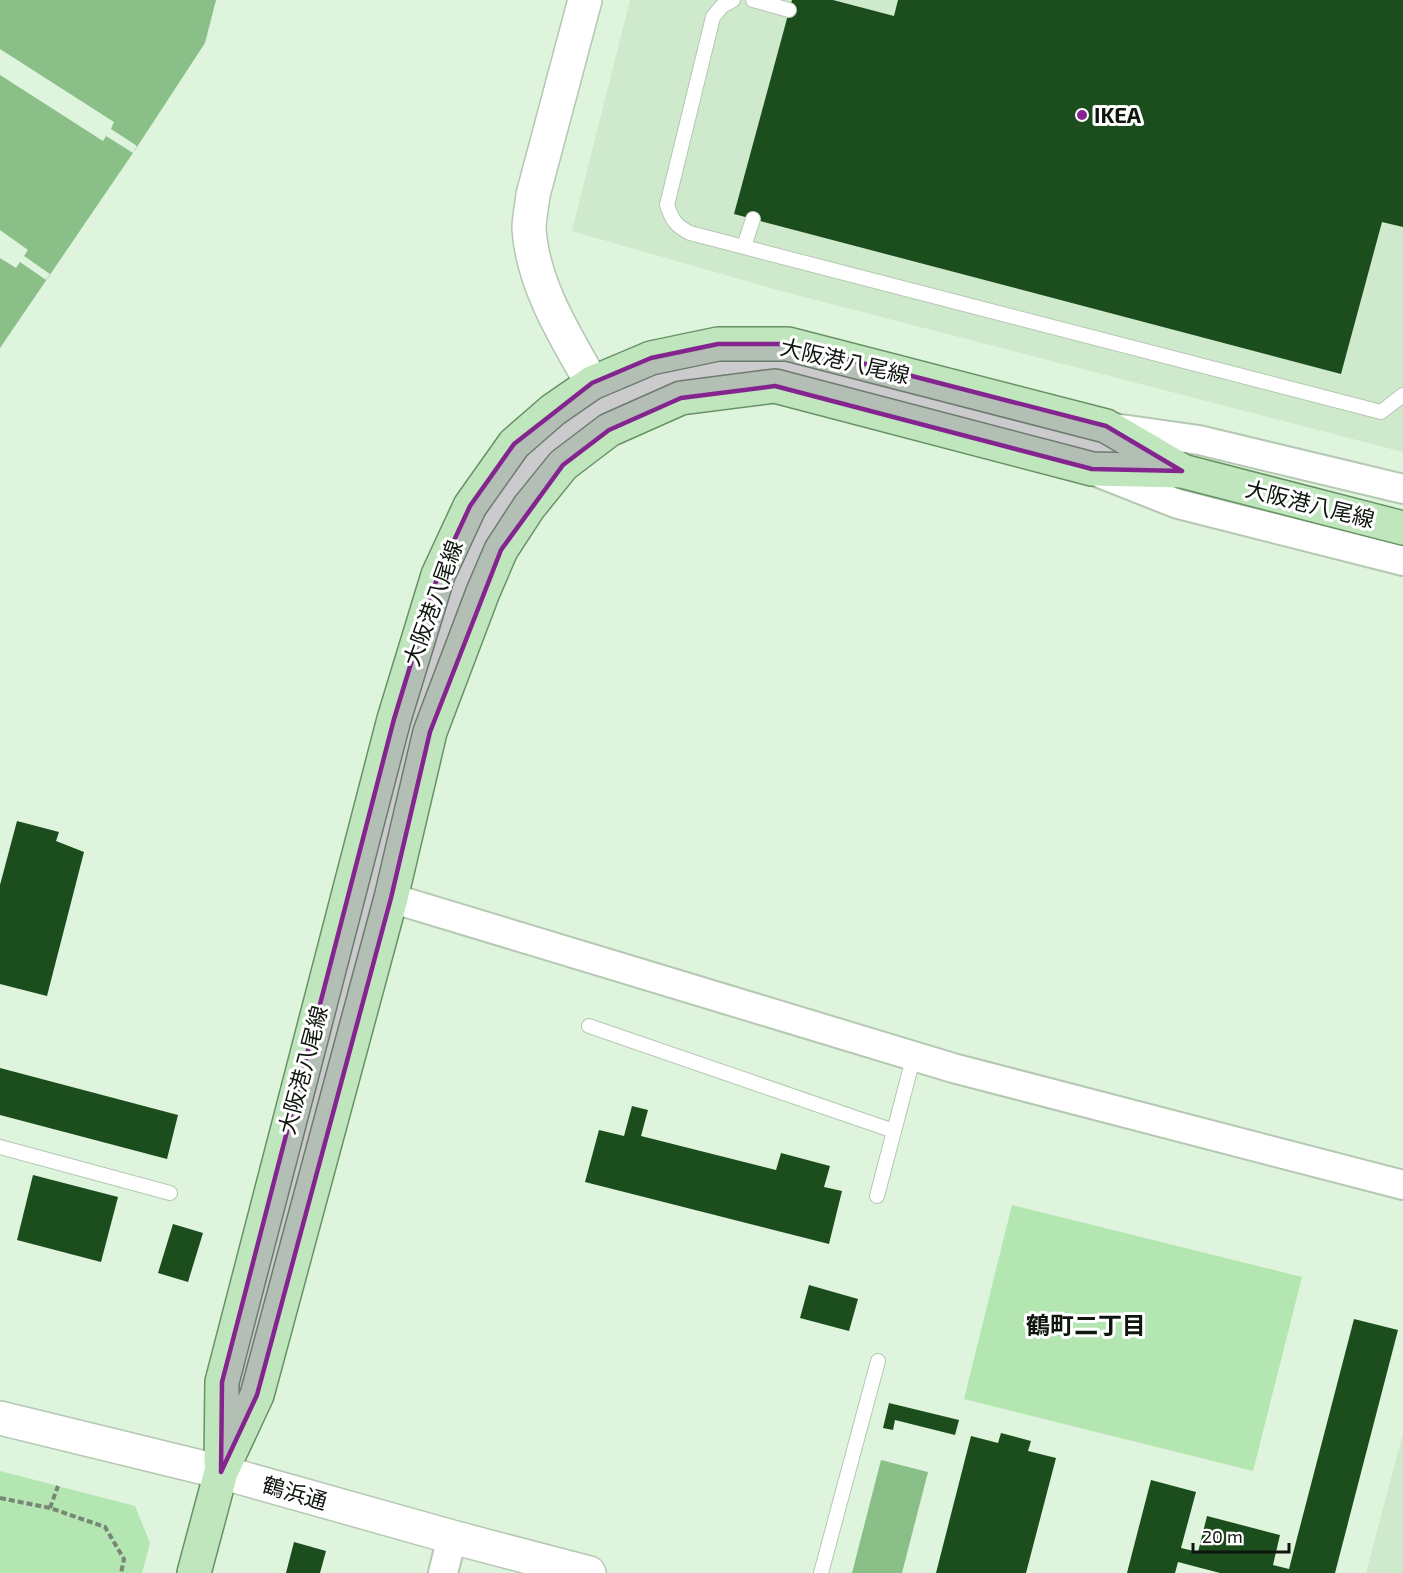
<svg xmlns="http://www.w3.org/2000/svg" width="1403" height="1573" font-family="'Exo 2','Noto Sans JP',sans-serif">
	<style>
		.built { fill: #cfe9cd }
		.green { fill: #b3e6b0 }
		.water { fill: #8abf88 }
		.pier { fill: #def4dd }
		.building { fill: #1c4d1c }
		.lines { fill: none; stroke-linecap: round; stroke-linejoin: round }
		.service-casing { stroke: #b4c8b2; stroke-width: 16 }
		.minor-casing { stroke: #b4c8b2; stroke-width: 32 }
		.tertiary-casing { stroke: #b4c8b2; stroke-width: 36 }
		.primary-casing { stroke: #679264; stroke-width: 36 }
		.path { stroke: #778676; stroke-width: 4; stroke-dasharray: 6 3; stroke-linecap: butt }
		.service { stroke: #fff; stroke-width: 14 }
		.minor { stroke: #fff; stroke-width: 28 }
		.tertiary { stroke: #fff; stroke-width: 33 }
		.primary { stroke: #c0e6be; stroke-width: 33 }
		.marked { fill: #84258f; fill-opacity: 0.2; stroke: #84258f; stroke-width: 4.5; stroke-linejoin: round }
		.poi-dot { fill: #84258f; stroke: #fff; stroke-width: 2 }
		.labels { text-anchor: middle; stroke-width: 6; stroke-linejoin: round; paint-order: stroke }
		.poi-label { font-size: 22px; font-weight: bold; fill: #0f160e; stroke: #fff; text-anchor: start }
		.street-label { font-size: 22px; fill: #0f160e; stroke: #fff }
		.neighbourhood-label { font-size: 24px; font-weight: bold; fill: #0f160e; stroke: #fff }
	</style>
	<rect width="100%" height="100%" fill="#def4dd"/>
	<g class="built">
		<polygon points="630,0 1403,0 1403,452 781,291 572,231"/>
		<polygon points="1403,1433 1403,1573 1366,1573"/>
	</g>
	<g class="green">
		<polygon points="1012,1205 1302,1277 1253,1471 964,1399"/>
		<polygon points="0,1471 135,1506 150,1543 142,1573 0,1573"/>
	</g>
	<g class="water">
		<polygon points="0,0 216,0 205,43 135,150 0,348"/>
		<polygon points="881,1460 928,1472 902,1573 852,1573"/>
	</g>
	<g class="pier">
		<polygon points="0,49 114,122 111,129 137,146 133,153 106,136 103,141 0,75"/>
		<polygon points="0,230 28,250 24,256 50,274 46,280 20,262 16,268 0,258"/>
	</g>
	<g class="building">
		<polygon points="792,0 833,0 894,16 898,0 1403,0 1403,227 1382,222 1341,374 734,214"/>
		<polygon points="17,821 59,832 56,841 84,852 47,996 0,984 0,885"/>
		<polygon points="0,1068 178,1115 167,1159 0,1115"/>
		<polygon points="632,1106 648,1110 641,1136 776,1170 781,1153 830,1166 824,1187 842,1191 829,1244 585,1182 599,1130 624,1136"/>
		<polygon points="33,1175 118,1197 101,1262 17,1240"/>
		<polygon points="173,1224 203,1233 188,1282 158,1273"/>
		<polygon points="809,1285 858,1299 849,1331 800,1318"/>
		<polygon points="1354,1319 1398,1330 1335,1573 1220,1573 1178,1562 1175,1573 1127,1573 1151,1480 1196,1492 1181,1548 1198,1552 1207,1516 1280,1535 1273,1565 1289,1569"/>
		<polygon points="889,1403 959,1420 955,1435 895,1420 893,1430 883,1428"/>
		<polygon points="1001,1433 1031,1441 1028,1451 1056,1458 1026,1573 936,1573 971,1436 998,1443"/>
		<polygon points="294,1542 326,1551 320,1573 286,1573"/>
	</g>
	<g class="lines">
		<g class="service-casing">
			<g id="service">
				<path d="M733,0L722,6L713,17L667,205C672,220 676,226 690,233L1381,412L1403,395"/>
				<polyline points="753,0 789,10"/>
				<polyline points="744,246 753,219"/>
				<polyline points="589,1026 894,1131"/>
				<polyline points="0,1147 170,1193"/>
				<polyline points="877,1196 914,1055"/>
				<polyline points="821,1573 878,1361"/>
			</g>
		</g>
		<g class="minor-casing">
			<g id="minor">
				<polyline points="1114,428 1199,440 1403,489"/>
				<polyline points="1097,472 1178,504 1403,561"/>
				<polyline points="391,898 953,1068 1403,1185"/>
				<polyline points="443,1573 452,1537"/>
			</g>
		</g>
		<g class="tertiary-casing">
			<g id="tertiary">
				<path d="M585,0L533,195C532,206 529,218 529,228C532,283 565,336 592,383"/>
				<polyline points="0,1418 221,1472 452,1537 589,1573"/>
			</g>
		</g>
		<g class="primary-casing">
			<g id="primary">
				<polyline points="221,1462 222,1382 394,719 438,575 470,506 514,444 553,410 592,383 651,358 718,344 788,344 1106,426 1181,470"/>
				<polyline points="194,1573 221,1472 257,1395 391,898 430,732 483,592 501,550 529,507 563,465 609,430 681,398 775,386 1092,469 1182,471 1403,528"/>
			</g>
		</g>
		<g class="path">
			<polyline points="0,1498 50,1508 105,1527 124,1559 121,1573"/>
			<polyline points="50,1508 58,1486"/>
		</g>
		<use href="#service" class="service"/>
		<use href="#minor" class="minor"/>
		<use href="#tertiary" class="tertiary"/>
		<use href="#primary" class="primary"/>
	</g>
	<path class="marked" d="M718,344H788L1106,426L1182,471L1092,469L775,386L681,398L609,430L563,465L501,550L430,732L391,898L257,1395L221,1472L222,1382L394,719L438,575L470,506L514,444L592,383L651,358Z"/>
	<circle class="poi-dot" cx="1082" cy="115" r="6"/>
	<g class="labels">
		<g class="poi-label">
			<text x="1094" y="123">IKEA</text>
		</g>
		<g class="street-label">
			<text transform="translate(845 361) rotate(13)" y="8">大阪港八尾線</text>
			<text transform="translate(1310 504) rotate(14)" y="8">大阪港八尾線</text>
			<text transform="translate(433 603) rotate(-70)" y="8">大阪港八尾線</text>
			<text transform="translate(303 1070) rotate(-75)" y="8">大阪港八尾線</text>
			<text transform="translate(295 1493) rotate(16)" y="8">鶴浜通</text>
		</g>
		<g class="neighbourhood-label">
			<text x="1086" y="1334">鶴町二丁目</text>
		</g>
	</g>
	<path d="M1193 1543v9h96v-9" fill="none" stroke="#0f160e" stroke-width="3"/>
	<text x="1202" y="1543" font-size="18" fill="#0f160e" stroke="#ffffff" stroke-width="4.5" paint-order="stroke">20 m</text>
</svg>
